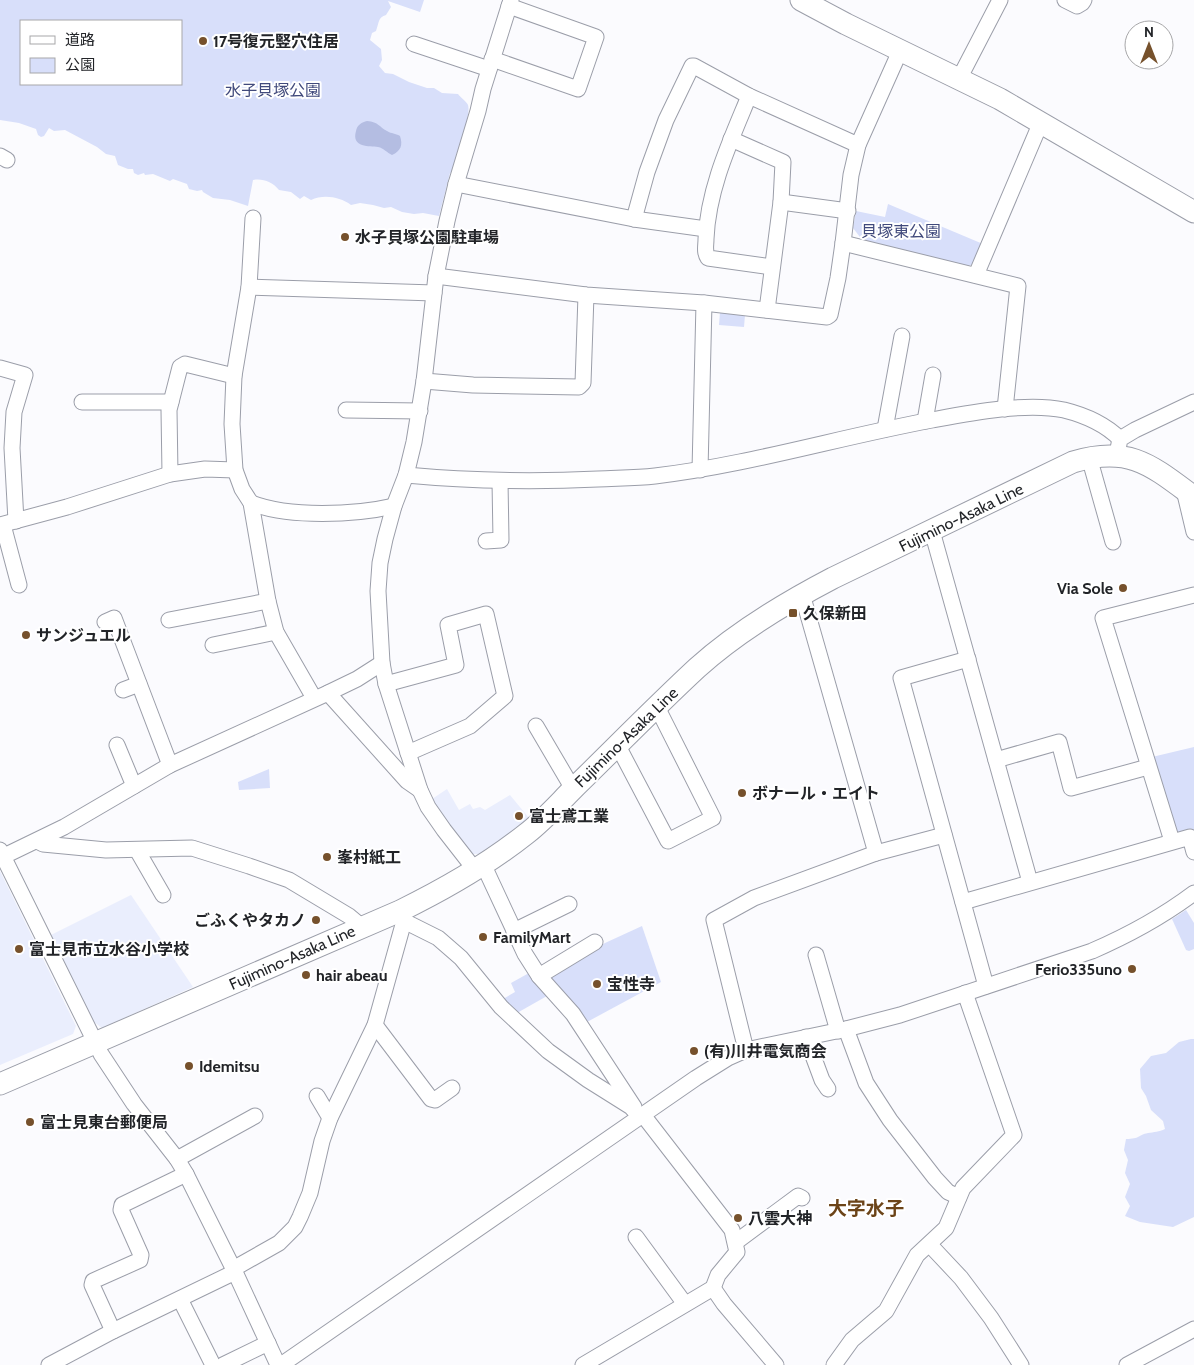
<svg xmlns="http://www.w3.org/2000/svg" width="1194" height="1365" font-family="Cabin,'Noto Sans JP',sans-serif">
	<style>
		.built { fill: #eaeefd }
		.green { fill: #d8dffa; fill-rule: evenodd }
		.water { fill: #b4bde2 }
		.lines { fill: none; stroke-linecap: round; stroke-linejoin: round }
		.street-casing { stroke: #9b9ea9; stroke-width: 17 }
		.secondary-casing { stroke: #9b9ea9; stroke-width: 23 }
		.street { stroke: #fff; stroke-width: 15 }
		.secondary { stroke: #fff; stroke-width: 21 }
		.poi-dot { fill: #76512c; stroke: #fff; stroke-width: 2 }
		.labels { text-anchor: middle; stroke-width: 4; stroke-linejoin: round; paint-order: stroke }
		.poi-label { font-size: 16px; font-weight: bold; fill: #222428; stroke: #fff; text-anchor: start }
		.park-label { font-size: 16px; fill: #414a7c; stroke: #fff }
		.street-label { font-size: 16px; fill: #222428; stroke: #fff }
		.quarter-label { font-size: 19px; font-weight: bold; fill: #6c4418; stroke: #fff }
	</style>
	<rect width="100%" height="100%" fill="#fbfbfe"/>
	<g class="built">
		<polygon points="447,789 459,810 470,804 473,809 480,807 485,810 510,795 529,818 497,843 479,854 471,854 448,825 432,799"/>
		<polygon points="0,871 76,1026 73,1034 0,1065"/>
		<polygon points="131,895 193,987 102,1028 94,1022 51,935"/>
	</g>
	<g class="green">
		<path d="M0,0H424L420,12L388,1L391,7L386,15C378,17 379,23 376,31L372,33L370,40L381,49L382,60L379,66L385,73L393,74L409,82L427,88H434L442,93L458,94C460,97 467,102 468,105C471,113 460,146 456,155C455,160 455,166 454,171L450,173L439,216L423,213L414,214L402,212L391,207L384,208L373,205L360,203L351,205C340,197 324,194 311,200L304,196L300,199L291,192L279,190C273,182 262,178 253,180L248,206L230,200L213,198L203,192L202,190L197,191L189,189L187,184L173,179L170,181L153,174L145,175L144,173L138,175L134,173L133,169H128L118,165L115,156L106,154L97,147L65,130L54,131L49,128L44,136L41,137L38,135L36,129L19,123L0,120ZM21,21H181V84H21Z"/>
		<polygon points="888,204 983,244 976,263 968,266 863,241 853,228 856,211 885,217"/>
		<polygon points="720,312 745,315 744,327 719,325"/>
		<polygon points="1194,747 1194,830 1181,834 1174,829 1152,757"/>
		<polygon points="269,769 270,788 239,790 238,782"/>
		<polygon points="1186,910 1194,923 1194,949 1189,951 1186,950 1172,919"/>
		<polygon points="642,926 661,982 587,1022 548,978 605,943"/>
		<polygon points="529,973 547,996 517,1013 503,999 515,992 511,983"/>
		<path d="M1191,1039H1194V1217L1173,1227L1140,1222L1125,1216L1130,1206L1125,1197L1130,1184L1125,1173L1128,1160L1124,1150L1126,1139C1140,1139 1138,1135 1148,1133C1154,1132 1159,1132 1165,1129L1163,1121L1151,1110L1146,1096L1141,1088L1140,1069L1151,1056L1166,1053L1179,1042Z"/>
	</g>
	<path class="water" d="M367,121C379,122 379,127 387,131C392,134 395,133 400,136C403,145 401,151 392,155C387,153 384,148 378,147C370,146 351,148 356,131C357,125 362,122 367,121Z"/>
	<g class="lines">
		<g class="street-casing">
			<g id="street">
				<polyline points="1065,0 1077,6 1082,3 1084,0"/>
				<polyline points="414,44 489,69"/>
				<polyline points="492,59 578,89 596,37 509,6"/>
				<polyline points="959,79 1000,0"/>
				<path d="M749,96C730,142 708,189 706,239C706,246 704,252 708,258L772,267"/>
				<polyline points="731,139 783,162 781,202 767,310"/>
				<polyline points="0,156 7,160"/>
				<polyline points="456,184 634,219 706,229"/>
				<polyline points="781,202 848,211"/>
				<polyline points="253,218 249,287 234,376 232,424 235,470 242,489 251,503 268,601 276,632 314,698"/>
				<polyline points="634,219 647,172 666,120 692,66 694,66 749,96 858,145"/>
				<polyline points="843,243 1018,286 1005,409"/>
				<polyline points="976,275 1041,122"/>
				<polyline points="436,276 586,295 704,303 827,317 830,315 838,278 843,243 851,175 858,145 900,51"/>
				<polyline points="249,287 434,293"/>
				<polyline points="0,368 25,375 14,412 12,448 16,521"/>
				<polyline points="424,381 473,385 579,387 583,383 586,295"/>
				<polyline points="82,402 171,402"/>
				<polyline points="346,410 420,411"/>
				<polyline points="925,421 933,375"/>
				<polyline points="885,429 902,336"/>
				<polyline points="1118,449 1120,439 1135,430 1194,402"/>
				<polyline points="1089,457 1113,542"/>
				<polyline points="700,470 704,303"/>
				<polyline points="170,474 169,410 180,367 185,364 234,376"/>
				<path d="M406,475C470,481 534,482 598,479C617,478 636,478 655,476C748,465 840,437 932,420C970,413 1026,402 1064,410C1084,415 1105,424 1120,439"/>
				<polyline points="1184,490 1194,532"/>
				<path d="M251,503C289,518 355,515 394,506"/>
				<polyline points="0,525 67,507 170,474 205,469 235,470"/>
				<polyline points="3,525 19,585"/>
				<polyline points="932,531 1030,882"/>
				<polyline points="486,541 501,540 500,481"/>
				<polyline points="802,594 876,853"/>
				<polyline points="169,620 268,601"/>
				<polyline points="105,622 114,618 170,765"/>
				<polyline points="213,645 276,632"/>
				<polyline points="968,659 901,678 986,986"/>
				<polyline points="386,684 456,665 448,625 486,614 505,696 470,726 408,753"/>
				<polyline points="123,690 139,684"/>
				<polyline points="328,693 407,781 420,790"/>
				<polyline points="536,726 573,789"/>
				<polyline points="117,745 134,786"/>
				<polyline points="618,746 668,841 713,818 657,707"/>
				<polyline points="996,760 1059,742 1071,788 1148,767"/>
				<polyline points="37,841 43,844 106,850 192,848 249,866 289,880 349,916 361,926"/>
				<polyline points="1172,841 1103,618 1194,595"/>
				<polyline points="0,850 101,1054 134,1104 177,1159 186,1174 235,1272 278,1365"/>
				<polyline points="137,850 163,895"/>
				<polyline points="2,857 64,827 170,765 328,693 357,679 382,663"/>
				<polyline points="484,866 525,954 539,976 573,1014 634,1107"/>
				<polyline points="476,871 444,830 428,807 420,790 386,684 382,663 378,591 380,563 385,539 394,506 406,475 414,442 424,381 436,276 447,221 456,184 478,111 483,89 511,0"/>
				<polyline points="963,902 1190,837 1194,852"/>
				<polyline points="401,912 404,921 438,938 461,958 501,1007 548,1051 588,1080 631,1107 640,1117"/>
				<polyline points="514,931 569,904"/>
				<polyline points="816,955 838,1031"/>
				<polyline points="539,976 595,942"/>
				<polyline points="375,1025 431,1099 435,1100 452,1088"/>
				<polyline points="846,1029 866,1083 890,1120 935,1178 948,1192 959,1197"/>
				<polyline points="806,1037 822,1080 828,1089"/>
				<polyline points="746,1050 714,920 754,898 876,853 944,835"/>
				<polyline points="317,1096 330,1118"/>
				<polyline points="177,1159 255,1116"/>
				<polyline points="636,1237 685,1304"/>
				<polyline points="736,1242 798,1196 802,1198"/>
				<polyline points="930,1245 961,1278 991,1318 1021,1365"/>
				<polyline points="233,1269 279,1243 295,1227 300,1217 310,1193 322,1141 330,1118 375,1025 404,921"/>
				<polyline points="713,1288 724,1304 776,1365"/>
				<polyline points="180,1299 213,1365"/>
				<polyline points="113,1331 92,1285 93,1281 140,1260 141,1255 121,1210 122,1205 186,1174"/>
				<polyline points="49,1365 113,1331 235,1272"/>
				<polyline points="223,1365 268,1343"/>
				<path d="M281,1365L696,1078L728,1058L746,1050L846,1029L900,1015L1092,951C1129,935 1162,917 1194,893"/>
				<polyline points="583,1365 713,1288 718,1275 737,1252 732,1230 643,1115"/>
				<polyline points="834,1365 852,1340 886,1311 917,1255 946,1228 963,1188 1014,1135 965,993"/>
				<polyline points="1127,1365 1194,1329"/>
			</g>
		</g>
		<g class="secondary-casing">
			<g id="secondary">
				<polyline points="801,0 846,24 1000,99 1194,212"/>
				<path d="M0,1084L400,911C445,889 487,865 526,834C543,821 558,804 573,789C614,749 655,707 697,668C738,631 785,603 833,578L1073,462C1129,445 1151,465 1194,497"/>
			</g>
		</g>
		<use href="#street" class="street"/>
		<use href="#secondary" class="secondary"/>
	</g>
	<g class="poi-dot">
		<circle cx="203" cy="41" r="5"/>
		<circle cx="345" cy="237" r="5"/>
		<circle cx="1123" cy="588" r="5"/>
		<rect x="788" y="608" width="10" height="10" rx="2.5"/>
		<circle cx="26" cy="635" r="5"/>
		<circle cx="742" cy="793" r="5"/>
		<circle cx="519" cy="816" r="5"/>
		<circle cx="327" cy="857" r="5"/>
		<circle cx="316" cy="920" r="5"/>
		<circle cx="483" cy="937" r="5"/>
		<circle cx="19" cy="949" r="5"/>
		<circle cx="1132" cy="969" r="5"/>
		<circle cx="306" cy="975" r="5"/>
		<circle cx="597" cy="984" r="5"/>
		<circle cx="694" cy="1051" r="5"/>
		<circle cx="189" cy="1066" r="5"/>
		<circle cx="30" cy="1122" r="5"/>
		<circle cx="738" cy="1218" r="5"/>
	</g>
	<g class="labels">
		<g class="poi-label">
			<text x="213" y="47">17号復元竪穴住居</text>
			<text x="355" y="243">水子貝塚公園駐車場</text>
			<text x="1113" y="594" text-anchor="end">Via Sole</text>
			<text x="803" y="619">久保新田</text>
			<text x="36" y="641">サンジュエル</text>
			<text x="752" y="799">ボナール・エイト</text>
			<text x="529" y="822">富士鳶工業</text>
			<text x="337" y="863">峯村紙工</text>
			<text x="306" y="926" text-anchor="end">ごふくやタカノ</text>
			<text x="493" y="943">FamilyMart</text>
			<text x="29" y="955">富士見市立水谷小学校</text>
			<text x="1122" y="975" text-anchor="end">Ferio335uno</text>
			<text x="316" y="981">hair abeau</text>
			<text x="607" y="990">宝性寺</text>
			<text x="704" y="1057">(有)川井電気商会</text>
			<text x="199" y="1072">Idemitsu</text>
			<text x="40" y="1128">富士見東台郵便局</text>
			<text x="748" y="1224">八雲大神</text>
		</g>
		<g class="park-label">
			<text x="273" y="96">水子貝塚公園</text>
			<text x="901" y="237">貝塚東公園</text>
		</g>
		<g class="street-label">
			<text transform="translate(961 517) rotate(-26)" y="6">Fujimino-Asaka Line</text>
			<text transform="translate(626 737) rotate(-44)" y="6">Fujimino-Asaka Line</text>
			<text transform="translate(292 957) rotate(-24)" y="6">Fujimino-Asaka Line</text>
		</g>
		<g class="quarter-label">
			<text x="866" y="1215">大字水子</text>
		</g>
	</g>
	<rect x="20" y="20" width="162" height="65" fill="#ffffff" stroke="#a7a7a9"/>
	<rect x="30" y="36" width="25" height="8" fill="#ffffff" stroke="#a7a7a9"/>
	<text x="65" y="45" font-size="15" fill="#222428">道路</text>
	<rect x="30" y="58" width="25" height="15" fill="#d8dffa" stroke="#a7a7a9"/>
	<text x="65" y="70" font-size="15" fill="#222428">公園</text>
	<g transform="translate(1149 45)"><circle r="24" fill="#ffffff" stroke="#a7a7a9"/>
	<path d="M0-4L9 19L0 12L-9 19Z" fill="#76512c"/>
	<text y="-8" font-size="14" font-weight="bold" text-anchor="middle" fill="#222428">N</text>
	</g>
</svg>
